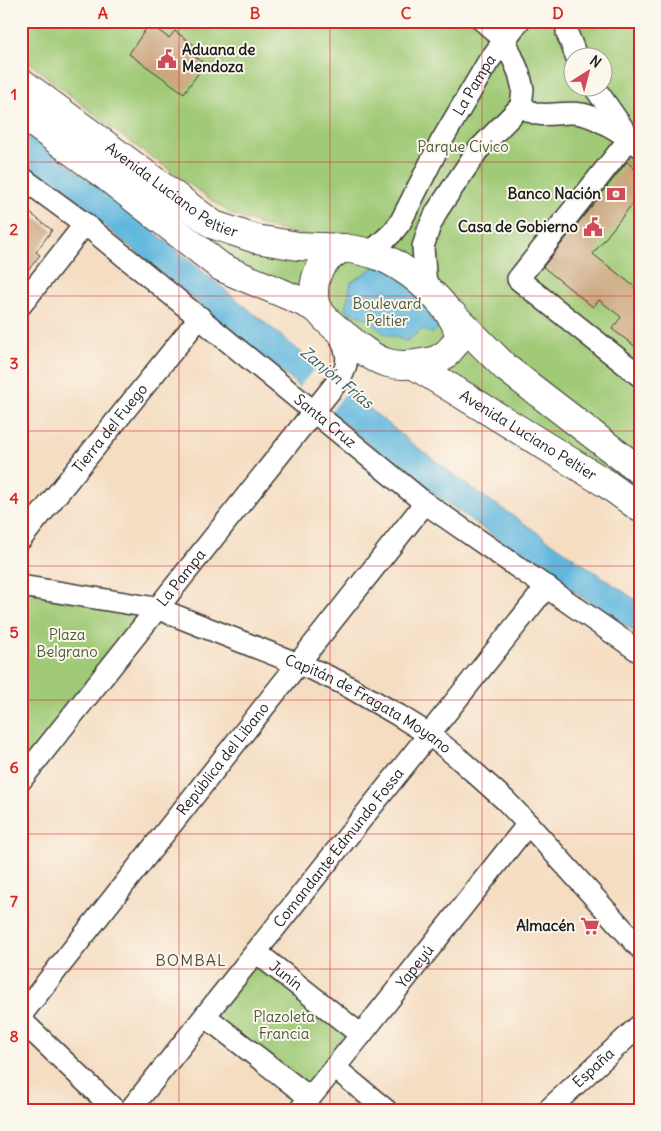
<svg xmlns="http://www.w3.org/2000/svg" width="661" height="1131" font-family="Delius,sans-serif">
	<style>
		.green { fill: #a0ca77; stroke: #5e734a; fill-rule: evenodd }
		.water { fill: #61b7de; stroke: #3e6a7d }
		.pier { fill: #f5ddc2 }
		.building { fill: #cba67e }
		.lines { fill: none; stroke-linecap: round; stroke-linejoin: round }
		.minor-casing { stroke: #3d3935; stroke-width: 24 }
		.major-casing { stroke: #3d3935; stroke-width: 30 }
		.minor { stroke: #fff; stroke-width: 21 }
		.major { stroke: #fff; stroke-width: 28 }
		.grid { fill: none; stroke: #d62828; stroke-width: 1; stroke-opacity: 0.55 }
		.labels { text-anchor: middle; stroke-width: 4; stroke-linejoin: round; paint-order: stroke }
		.poi-label { font-size: 15px; font-weight: bold; fill: #1c1c1c; stroke: #fbf7ec; text-anchor: end }
		.street-label { font-size: 15px; fill: #1c1c1c; stroke: #fbf7ec }
		.park-label { font-size: 15px; fill: #4a593c; stroke: #fbf7ec }
		.water-label { font-size: 16px; font-style: italic; fill: #385a6a; stroke: #fbf7ec }
		.neighbourhood-label { font-size: 16px; letter-spacing: 1px; fill: #594c3e; stroke: #fbf7ec }
		.neatline { fill: none; stroke: #d62828; stroke-width: 2 }
		.grid-label { font-size: 16px; text-anchor: middle; font-weight: bold; fill: #d62828 }
	</style>
	<rect width="100%" height="100%" fill="#fbf7ec"/>
	<filter id="ink" filterUnits="userSpaceOnUse"><feTurbulence type="fractalNoise" baseFrequency=".02" numOctaves="2"/><feDisplacementMap in="SourceGraphic" scale="10" xChannelSelector="R" yChannelSelector="G"/><feConvolveMatrix kernelMatrix="1 2 1 2 8 2 1 2 1" color-interpolation-filters="sRGB"/></filter>
	<filter id="wash" filterUnits="userSpaceOnUse"><feTurbulence type="fractalNoise" baseFrequency=".0096" numOctaves="4" result="noise"/><feDisplacementMap in="SourceGraphic" scale="20" xChannelSelector="R" yChannelSelector="G"/><feGaussianBlur stdDeviation="1.12" result="paint"/><feColorMatrix in="noise" values="0 0 0 0 0 0 0 0 0 0 0 0 0 0 0 0 0 1.4 0 .05"/><feComposite in="paint" operator="in"/></filter>
	<g filter="url(#wash)">
		<rect width="100%" height="100%" fill="#f5ddc2"/>
		<g class="green">
			<path d="M21,21H640V461L513,365L431,281L303,236L264,226L231,214L118,133L21,56ZM574,58H604V88H574Z"/>
			<polygon points="21,86 213,228 370,254 640,475 640,499 388,361 213,249 21,110"/>
			<polygon points="21,590 150,611 21,775"/>
			<polygon points="256,952 361,1035 310,1098 205,1016"/>
		</g>
		<g class="water">
			<polygon points="21,130 113,198 409,441 462,481 640,603 640,635 543,571 415,480 363,439 99,221 21,164"/>
			<polygon points="381,263 428,298 429,319 439,326 432,334 423,329 406,341 383,333 368,319 345,310 351,282"/>
		</g>
		<polygon class="pier" points="318,365 348,390 330,413 299,387"/>
		<g id="blocks">
			<g class="building">
				<polygon points="149,24 169,38 175,31 194,45 189,52 205,64 184,93 129,54"/>
				<polygon points="627,162 640,173 640,194 593,254 640,291 640,350 612,329 621,317 599,300 593,307 543,267"/>
				<polygon points="21,206 52,230 36,252 40,255 21,279"/>
			</g>
		</g>
	</g>
	<g filter="url(#ink)">
		<use href="#blocks" fill-opacity="0" stroke="#3d3935" stroke-width="1"/>
		<g class="lines">
			<g class="minor-casing">
				<g id="minor">
					<polyline points="483,21 505,40 519,73 523,89 521,106"/>
					<polyline points="568,21 567,33 577,58"/>
					<polyline points="595,88 627,134"/>
					<path d="M521,106C526,109 532,113 538,114C553,116 567,111 581,114C596,116 627,136 639,146"/>
					<polyline points="630,138 518,279 640,376"/>
					<path id="s1" d="M21,177L85,224L425,503L640,652"/>
					<path id="s2" d="M371,252L392,233L400,223L442,140L488,62L519,21"/>
					<polyline points="426,286 423,247 429,228 437,211 478,150 521,106"/>
					<polyline points="21,305 85,224"/>
					<path id="s3" d="M21,539L200,317"/>
					<path id="s4" d="M21,586L156,608L316,671L342,683L398,715L430,735L456,756L505,800L528,824L640,948"/>
					<path id="s5" d="M21,780L341,377C352,358 345,348 337,329"/>
					<path id="s6" d="M256,952L361,1035"/>
					<path id="s7" d="M21,1015L425,503"/>
					<polyline points="205,1016 310,1098"/>
					<polyline points="21,1020 115,1110"/>
					<polyline points="335,1068 386,1110"/>
					<path id="s8" d="M130,1110L547,586"/>
					<path id="s9" d="M300,1110L361,1035L528,824"/>
					<path id="s10" d="M548,1110L640,1025"/>
				</g>
			</g>
			<g class="major-casing">
				<g id="major">
					<path id="s11" d="M21,82L214,225L256,239L298,246L343,248"/>
					<path d="M21,114L107,177L221,267C252,282 286,293 317,309"/>
					<path d="M343,248C366,251 383,255 403,269C419,279 459,315 458,335C458,341 453,347 449,351C442,359 432,362 422,363C412,365 398,366 388,363C375,360 357,346 347,337C337,329 326,321 319,311C315,307 314,299 314,293C314,270 324,259 343,248Z"/>
					<polyline points="452,314 506,368 640,471"/>
					<path id="s12" d="M414,365L607,484L640,508"/>
				</g>
			</g>
			<use href="#minor" class="minor"/>
			<use href="#major" class="major"/>
		</g>
	</g>
	<path class="grid" d="M179,21V1110M330,21V1110M482,21V1110M21,162H640M21,296H640M21,431H640M21,566H640M21,700H640M21,834H640M21,969H640"/>
	<defs>
		<g id="civic-bare" transform="scale(1.5)"><path d="M-.6-6.5H3V-4.5H.6V-3L4-1V1h2V6H-6V1h2V-1L-.6-3ZM-1.2 2.5V6h2.4V2.5Z" fill="#d1495b" stroke="#fbf7ec" stroke-width="2.5" paint-order="stroke"/></g>
		<g id="bank-bare" transform="scale(1.5)"><path d="M-6-4H6V4H-6ZM0-2.3a2.3 2.3 0 1 0 0 4.6a2.3 2.3 0 1 0 0-4.6Z" fill="#d1495b" stroke="#fbf7ec" stroke-width="2.5" paint-order="stroke"/></g>
		<g id="supermarket-bare" transform="scale(1.5)"><path d="M-6-5.5h2.5l.6 2H6L4.5 2H-2.5L-4.4-4H-6ZM-1.5 3.2a1.3 1.3 0 1 0 .1 0ZM3 3.2a1.3 1.3 0 1 0 .1 0Z" fill="#d1495b" stroke="#fbf7ec" stroke-width="2.5" paint-order="stroke"/></g>
	</defs>
	<g fill-rule="evenodd">
		<use href="#civic-bare" x="167" y="59"/>
		<use href="#bank-bare" x="616" y="194"/>
		<use href="#civic-bare" x="593" y="227"/>
		<use href="#supermarket-bare" x="590" y="926"/>
	</g>
	<g class="labels">
		<g class="poi-label">
			<text x="182" y="55" text-anchor="start">Aduana de<tspan x="182" dy="17">Mendoza</tspan></text>
			<text x="601" y="199">Banco Nación</text>
			<text x="578" y="232">Casa de Gobierno</text>
			<text x="575" y="931">Almacén</text>
		</g>
		<g class="street-label">
			<text dy="5" stroke="none"><textPath href="#s2" startOffset="198">La Pampa</textPath></text>
			<text dy="5" stroke="none"><textPath href="#s11" startOffset="186">Avenida Luciano Peltier</textPath></text>
			<text dy="5" stroke="none"><textPath href="#s1" startOffset="390">Santa Cruz</textPath></text>
			<text dy="5" stroke="none"><textPath href="#s3" startOffset="142">Tierra del Fuego</textPath></text>
			<text dy="5" stroke="none"><textPath href="#s12" startOffset="134">Avenida Luciano Peltier</textPath></text>
			<text dy="5" stroke="none"><textPath href="#s5" startOffset="258">La Pampa</textPath></text>
			<text dy="5" stroke="none"><textPath href="#s4" startOffset="370">Capitán de Fragata Moyano</textPath></text>
			<text dy="5" stroke="none"><textPath href="#s7" startOffset="326">República del Libano</textPath></text>
			<text dy="5" stroke="none"><textPath href="#s8" startOffset="335">Comandante Edmundo Fossa</textPath></text>
			<text dy="5" stroke="none"><textPath href="#s9" startOffset="184">Yapeyú</textPath></text>
			<text dy="5" stroke="none"><textPath href="#s6" startOffset="38">Junín</textPath></text>
			<text dy="5" stroke="none"><textPath href="#s10" startOffset="62">España</textPath></text>
		</g>
		<g class="park-label">
			<text x="463" y="152">Parque Cívico</text>
			<text x="387" y="309">Boulevard<tspan x="387" dy="17">Peltier</tspan></text>
			<text x="67" y="640">Plaza<tspan x="67" dy="17">Belgrano</tspan></text>
			<text x="284" y="1022">Plazoleta<tspan x="284" dy="17">Francia</tspan></text>
		</g>
		<g class="water-label">
			<text transform="translate(337 377) rotate(39)" y="6">Zanjón Frías</text>
		</g>
		<g class="neighbourhood-label">
			<text x="191" y="966">BOMBAL</text>
		</g>
	</g>
	<rect width="661" height="1131" fill="none" stroke="#fbf7ec" stroke-width="55"/>
	<g transform="translate(588 72) rotate(36)"><circle r="24" fill="#fbf7ec" stroke="#a29f99"/>
	<path d="M0-4L9 19L0 12L-9 19Z" fill="#d1495b"/>
	<text y="-8" font-size="14" font-weight="bold" text-anchor="middle" fill="#1c1c1c">N</text>
	</g>
	<rect x="28" y="28" width="606" height="1076" class="neatline"/>
	<g class="grid-label">
		<text x="103" y="19">A</text>
		<text x="255" y="19">B</text>
		<text x="406" y="19">C</text>
		<text x="558" y="19">D</text>
		<text x="14" y="100">1</text>
		<text x="14" y="235">2</text>
		<text x="14" y="369">3</text>
		<text x="14" y="504">4</text>
		<text x="14" y="638">5</text>
		<text x="14" y="773">6</text>
		<text x="14" y="907">7</text>
		<text x="14" y="1042">8</text>
	</g>
</svg>
